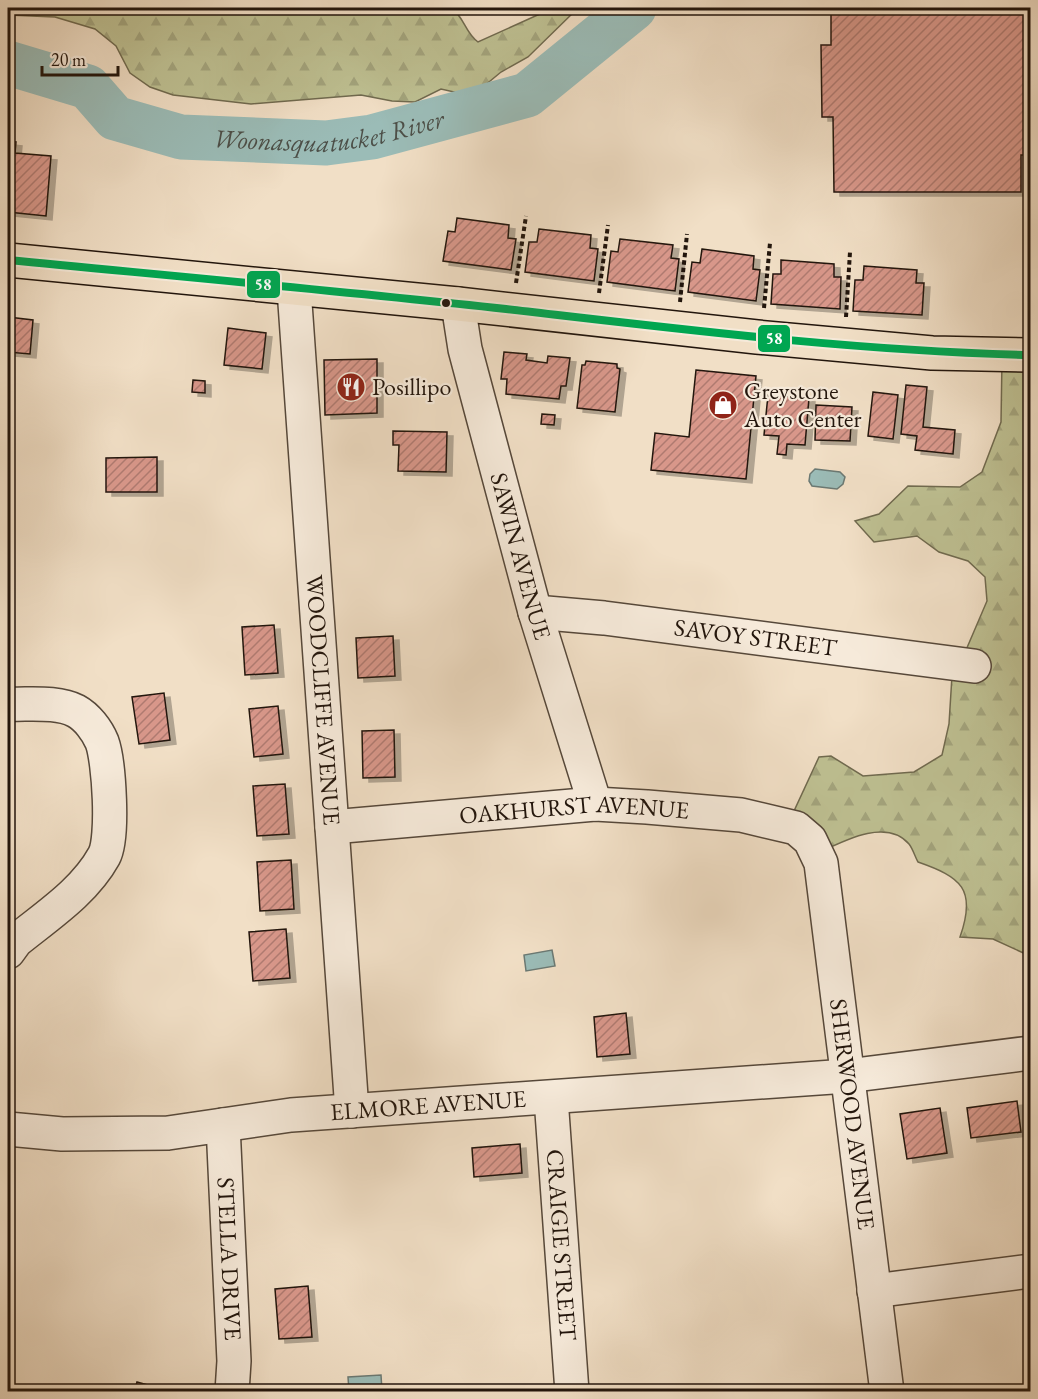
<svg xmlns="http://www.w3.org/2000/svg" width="1038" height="1399" font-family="'EB Garamond',serif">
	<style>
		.forest { fill: url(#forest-firs); stroke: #706a4f; stroke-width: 1.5 }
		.water { fill: #9bbcb7; stroke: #6b7973; stroke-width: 1.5 }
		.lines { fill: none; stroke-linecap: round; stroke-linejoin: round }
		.river { stroke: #9bbcb7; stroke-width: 45 }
		.building { fill: url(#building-hatch); stroke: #22150c; stroke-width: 1.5; filter: url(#shadow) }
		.minor-casing { stroke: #56483a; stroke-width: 36 }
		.major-casing { stroke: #22150c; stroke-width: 36 }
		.path { stroke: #22150c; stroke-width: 4; stroke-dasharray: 4.5 3; stroke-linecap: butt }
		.minor { stroke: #f6eada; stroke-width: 33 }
		.major { stroke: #f1dfc6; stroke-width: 33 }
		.bus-1-casing { stroke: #f6eada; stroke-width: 12 }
		.bus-1 { stroke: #00a651; stroke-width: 8 }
		.bus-dot { fill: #22150c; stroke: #f6eada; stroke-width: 2 }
		.labels { text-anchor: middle; stroke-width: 4.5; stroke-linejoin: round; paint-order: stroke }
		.poi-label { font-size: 24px; fill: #22150c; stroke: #f6eada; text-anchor: start }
		.street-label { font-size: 24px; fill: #22150c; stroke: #f6eada }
		.water-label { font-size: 26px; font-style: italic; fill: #4c4f48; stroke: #f6eada }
		.line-badge { stroke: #f6eada; stroke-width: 2 }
		.badge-label { font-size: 16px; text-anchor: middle; font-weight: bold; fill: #fff }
	</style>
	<defs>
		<pattern id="forest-firs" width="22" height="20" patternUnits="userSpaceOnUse" patternTransform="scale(1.5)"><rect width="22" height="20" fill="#bec092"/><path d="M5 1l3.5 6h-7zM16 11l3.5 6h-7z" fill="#a3a47d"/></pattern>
		<pattern id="building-hatch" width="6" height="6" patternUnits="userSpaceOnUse" patternTransform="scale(1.5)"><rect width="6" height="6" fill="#d8978a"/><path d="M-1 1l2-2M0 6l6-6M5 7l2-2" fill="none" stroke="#af7a6f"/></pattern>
		<filter id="shadow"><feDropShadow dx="6" dy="4" stdDeviation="0" flood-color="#0004"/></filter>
	</defs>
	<rect width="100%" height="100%" fill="#f1dfc6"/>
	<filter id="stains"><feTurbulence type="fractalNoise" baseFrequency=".00333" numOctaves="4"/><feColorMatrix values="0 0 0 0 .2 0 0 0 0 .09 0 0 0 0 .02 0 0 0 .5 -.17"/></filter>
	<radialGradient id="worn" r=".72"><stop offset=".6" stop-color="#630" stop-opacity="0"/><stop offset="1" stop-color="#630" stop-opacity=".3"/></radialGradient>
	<g class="forest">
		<path d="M8,8H451C464,16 465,33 478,42L553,8H578L528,57L501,72L478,91L463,94L441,89L415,102L392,101L361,95L251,104L173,95L150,87L130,73L116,46L95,29L55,17L8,15Z"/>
		<path d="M1030,356V956L993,939L960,937C977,889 961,877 918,862C915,857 913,849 909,844C885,816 838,844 812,856L788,824L819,757L831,756L863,776L914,772L942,755L949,724L953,660L966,650L987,601L985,577L968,561L939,552L917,536L874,542L855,521L879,514L908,486L960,487L982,472L1001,422L1002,360Z"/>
	</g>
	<g class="water">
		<polygon points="815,469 840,472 845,477 843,484 837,489 812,486 809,481 810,474"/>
		<polygon points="552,950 555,966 526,971 524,955"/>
		<polygon points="381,1375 382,1391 349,1391 348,1377"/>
	</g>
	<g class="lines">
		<path class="river" id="s1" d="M8,63L88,87L115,118L181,137L326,143L372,137L527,95L634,8"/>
	</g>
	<g class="building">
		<polygon points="831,8 1030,8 1030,155 1021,155 1021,192 834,192 833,117 822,117 821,45 831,45"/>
		<polygon points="8,141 16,142 15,153 51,156 46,216 8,212"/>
		<polygon points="457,218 509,225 508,238 516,239 511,270 443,261 448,231 455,232"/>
		<polygon points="539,229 591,235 590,248 598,249 594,281 525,272 529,242 537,242"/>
		<polygon points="620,239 673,245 671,258 679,259 675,291 607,282 611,251 618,252"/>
		<polygon points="702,249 754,256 753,269 760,270 756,301 688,292 692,262 700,263"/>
		<polygon points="781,260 834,264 834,277 841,277 840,309 771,304 773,274 781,274"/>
		<polygon points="864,266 917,270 916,283 924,283 922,315 853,311 855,280 863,280"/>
		<polygon points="8,317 33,320 30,354 8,352 8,358"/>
		<polygon points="228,328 266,333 262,369 224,365"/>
		<polygon points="504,352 527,354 526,360 547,363 548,356 570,358 566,386 561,386 559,399 506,394 507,379 501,379"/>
		<polygon points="377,359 377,413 325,415 324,360"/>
		<polygon points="586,361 617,364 617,368 620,369 615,412 577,408 582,365 585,365"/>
		<polygon points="696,370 756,376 746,479 651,470 655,433 689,437"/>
		<polygon points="193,380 205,381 205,393 192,392"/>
		<polygon points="906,385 927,387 923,427 955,430 953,454 915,450 917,436 901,434"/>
		<polygon points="873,392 898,395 893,439 868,436"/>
		<polygon points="768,395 809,398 805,445 787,444 786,455 777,454 779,436 764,435"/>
		<polygon points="816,405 852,407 850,441 815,440"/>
		<polygon points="542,414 555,415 554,425 541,424"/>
		<polygon points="393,431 447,432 446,472 398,471 399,445 393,445"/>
		<polygon points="157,457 157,492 106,492 106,458"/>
		<polygon points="274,625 278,673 245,675 242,627"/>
		<polygon points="393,636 395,676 358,678 356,638"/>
		<polygon points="164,693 170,740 139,744 132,697"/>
		<polygon points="278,706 283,754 254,757 249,709"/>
		<polygon points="394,730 395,777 363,778 362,731"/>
		<polygon points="285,784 289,834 257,836 253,786"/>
		<polygon points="291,860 294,909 260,911 257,862"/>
		<polygon points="286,929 290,978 253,981 249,932"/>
		<polygon points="626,1013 630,1054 597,1057 594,1017"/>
		<polygon points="1017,1101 1021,1132 971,1138 967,1108"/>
		<polygon points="940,1108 947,1153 907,1159 900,1114"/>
		<polygon points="520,1144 522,1173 474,1177 472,1148"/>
		<polygon points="308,1286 312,1337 279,1339 275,1289"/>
		<polygon points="137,1382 166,1390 166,1392 134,1392"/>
	</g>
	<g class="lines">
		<g class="minor-casing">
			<g id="minor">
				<path id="s2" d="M294,289L352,1111"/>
				<path id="s3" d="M458,304L465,349L535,612L595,804"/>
				<path id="s4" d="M535,612L604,618L974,666"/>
				<path d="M8,704C28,705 57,701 76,711C87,717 97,730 102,742C109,761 114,838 104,856C84,892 48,915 16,941L8,952"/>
				<path id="s5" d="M332,827L595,804L647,807L741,815L796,828L810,840L821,863L887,1392"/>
				<path id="s6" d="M551,1098L572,1392"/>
				<path id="s7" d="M223,1125L234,1361L232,1392"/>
				<path id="s8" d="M8,1129L62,1134L168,1133L291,1115L847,1076L1030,1053"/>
				<polyline points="874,1291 1030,1271"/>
			</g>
		</g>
		<g class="major-casing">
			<polyline id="major" points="8,260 458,304 757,337 932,353 1030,355"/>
		</g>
		<g class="path">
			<polyline points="516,283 526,216"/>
			<polyline points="599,293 608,225"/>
			<polyline points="680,302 687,234"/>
			<polyline points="764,308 770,243"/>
			<polyline points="846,317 850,252"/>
		</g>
		<use href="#minor" class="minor"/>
		<use href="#major" class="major"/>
		<g class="bus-1-casing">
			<path id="bus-1" d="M8,260C174,276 340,291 506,309C680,329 855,351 1030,355"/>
		</g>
		<use href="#bus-1" class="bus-1"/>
	</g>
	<defs>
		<g id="restaurant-disc" transform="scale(1.5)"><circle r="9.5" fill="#8f2418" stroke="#f6eada"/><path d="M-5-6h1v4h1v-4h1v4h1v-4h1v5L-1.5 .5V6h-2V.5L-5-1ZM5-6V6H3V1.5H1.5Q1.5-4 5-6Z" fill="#fff"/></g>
		<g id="shop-disc" transform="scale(1.5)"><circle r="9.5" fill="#8f2418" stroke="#f6eada"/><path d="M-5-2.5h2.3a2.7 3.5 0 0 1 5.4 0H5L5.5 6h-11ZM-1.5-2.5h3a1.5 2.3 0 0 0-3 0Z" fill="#fff"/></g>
	</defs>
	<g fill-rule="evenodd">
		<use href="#restaurant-disc" x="351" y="387"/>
		<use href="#shop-disc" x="723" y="405"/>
	</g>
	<circle class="bus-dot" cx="446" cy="303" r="5"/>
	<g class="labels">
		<g class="poi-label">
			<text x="372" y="395">Posillipo</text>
			<text x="744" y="399">Greystone<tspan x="744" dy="28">Auto Center</tspan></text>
		</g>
		<g class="street-label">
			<text dy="8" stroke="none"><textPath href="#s3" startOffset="260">SAWIN AVENUE</textPath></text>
			<text dy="8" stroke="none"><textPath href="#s4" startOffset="222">SAVOY STREET</textPath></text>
			<text dy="8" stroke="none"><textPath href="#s2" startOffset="412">WOODCLIFFE AVENUE</textPath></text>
			<text dy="8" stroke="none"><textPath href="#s5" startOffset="243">OAKHURST AVENUE</textPath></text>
			<text dy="8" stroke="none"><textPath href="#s8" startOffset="422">ELMORE AVENUE</textPath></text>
			<text dy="8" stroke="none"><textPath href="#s5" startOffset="764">SHERWOOD AVENUE</textPath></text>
			<text dy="8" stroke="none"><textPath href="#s6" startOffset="147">CRAIGIE STREET</textPath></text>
			<text dy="8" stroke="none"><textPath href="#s7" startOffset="134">STELLA DRIVE</textPath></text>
		</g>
		<g class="water-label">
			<text dy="9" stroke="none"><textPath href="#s1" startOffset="342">Woonasquatucket River</textPath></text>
		</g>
	</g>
	<g class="line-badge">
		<rect x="246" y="270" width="35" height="29" rx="6" fill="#00a651"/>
		<rect x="757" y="324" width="34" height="29" rx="6" fill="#00a651"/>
	</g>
	<g class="badge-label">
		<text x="263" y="290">58</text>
		<text x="774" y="344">58</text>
	</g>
	<rect width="1038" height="1399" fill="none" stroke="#f1dfc6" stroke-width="30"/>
	<rect x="9" y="9" width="1020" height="1381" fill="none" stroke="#22150c" stroke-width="3"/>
	<rect x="15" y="15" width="1008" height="1369" fill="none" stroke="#22150c" stroke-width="1.5"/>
	<path d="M42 66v9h76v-9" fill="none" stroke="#22150c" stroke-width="3"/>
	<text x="51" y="66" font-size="18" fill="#22150c" stroke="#f6eada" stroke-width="4.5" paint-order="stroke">20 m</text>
	<rect width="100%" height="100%" filter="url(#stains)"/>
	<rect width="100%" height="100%" fill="url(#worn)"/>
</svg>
